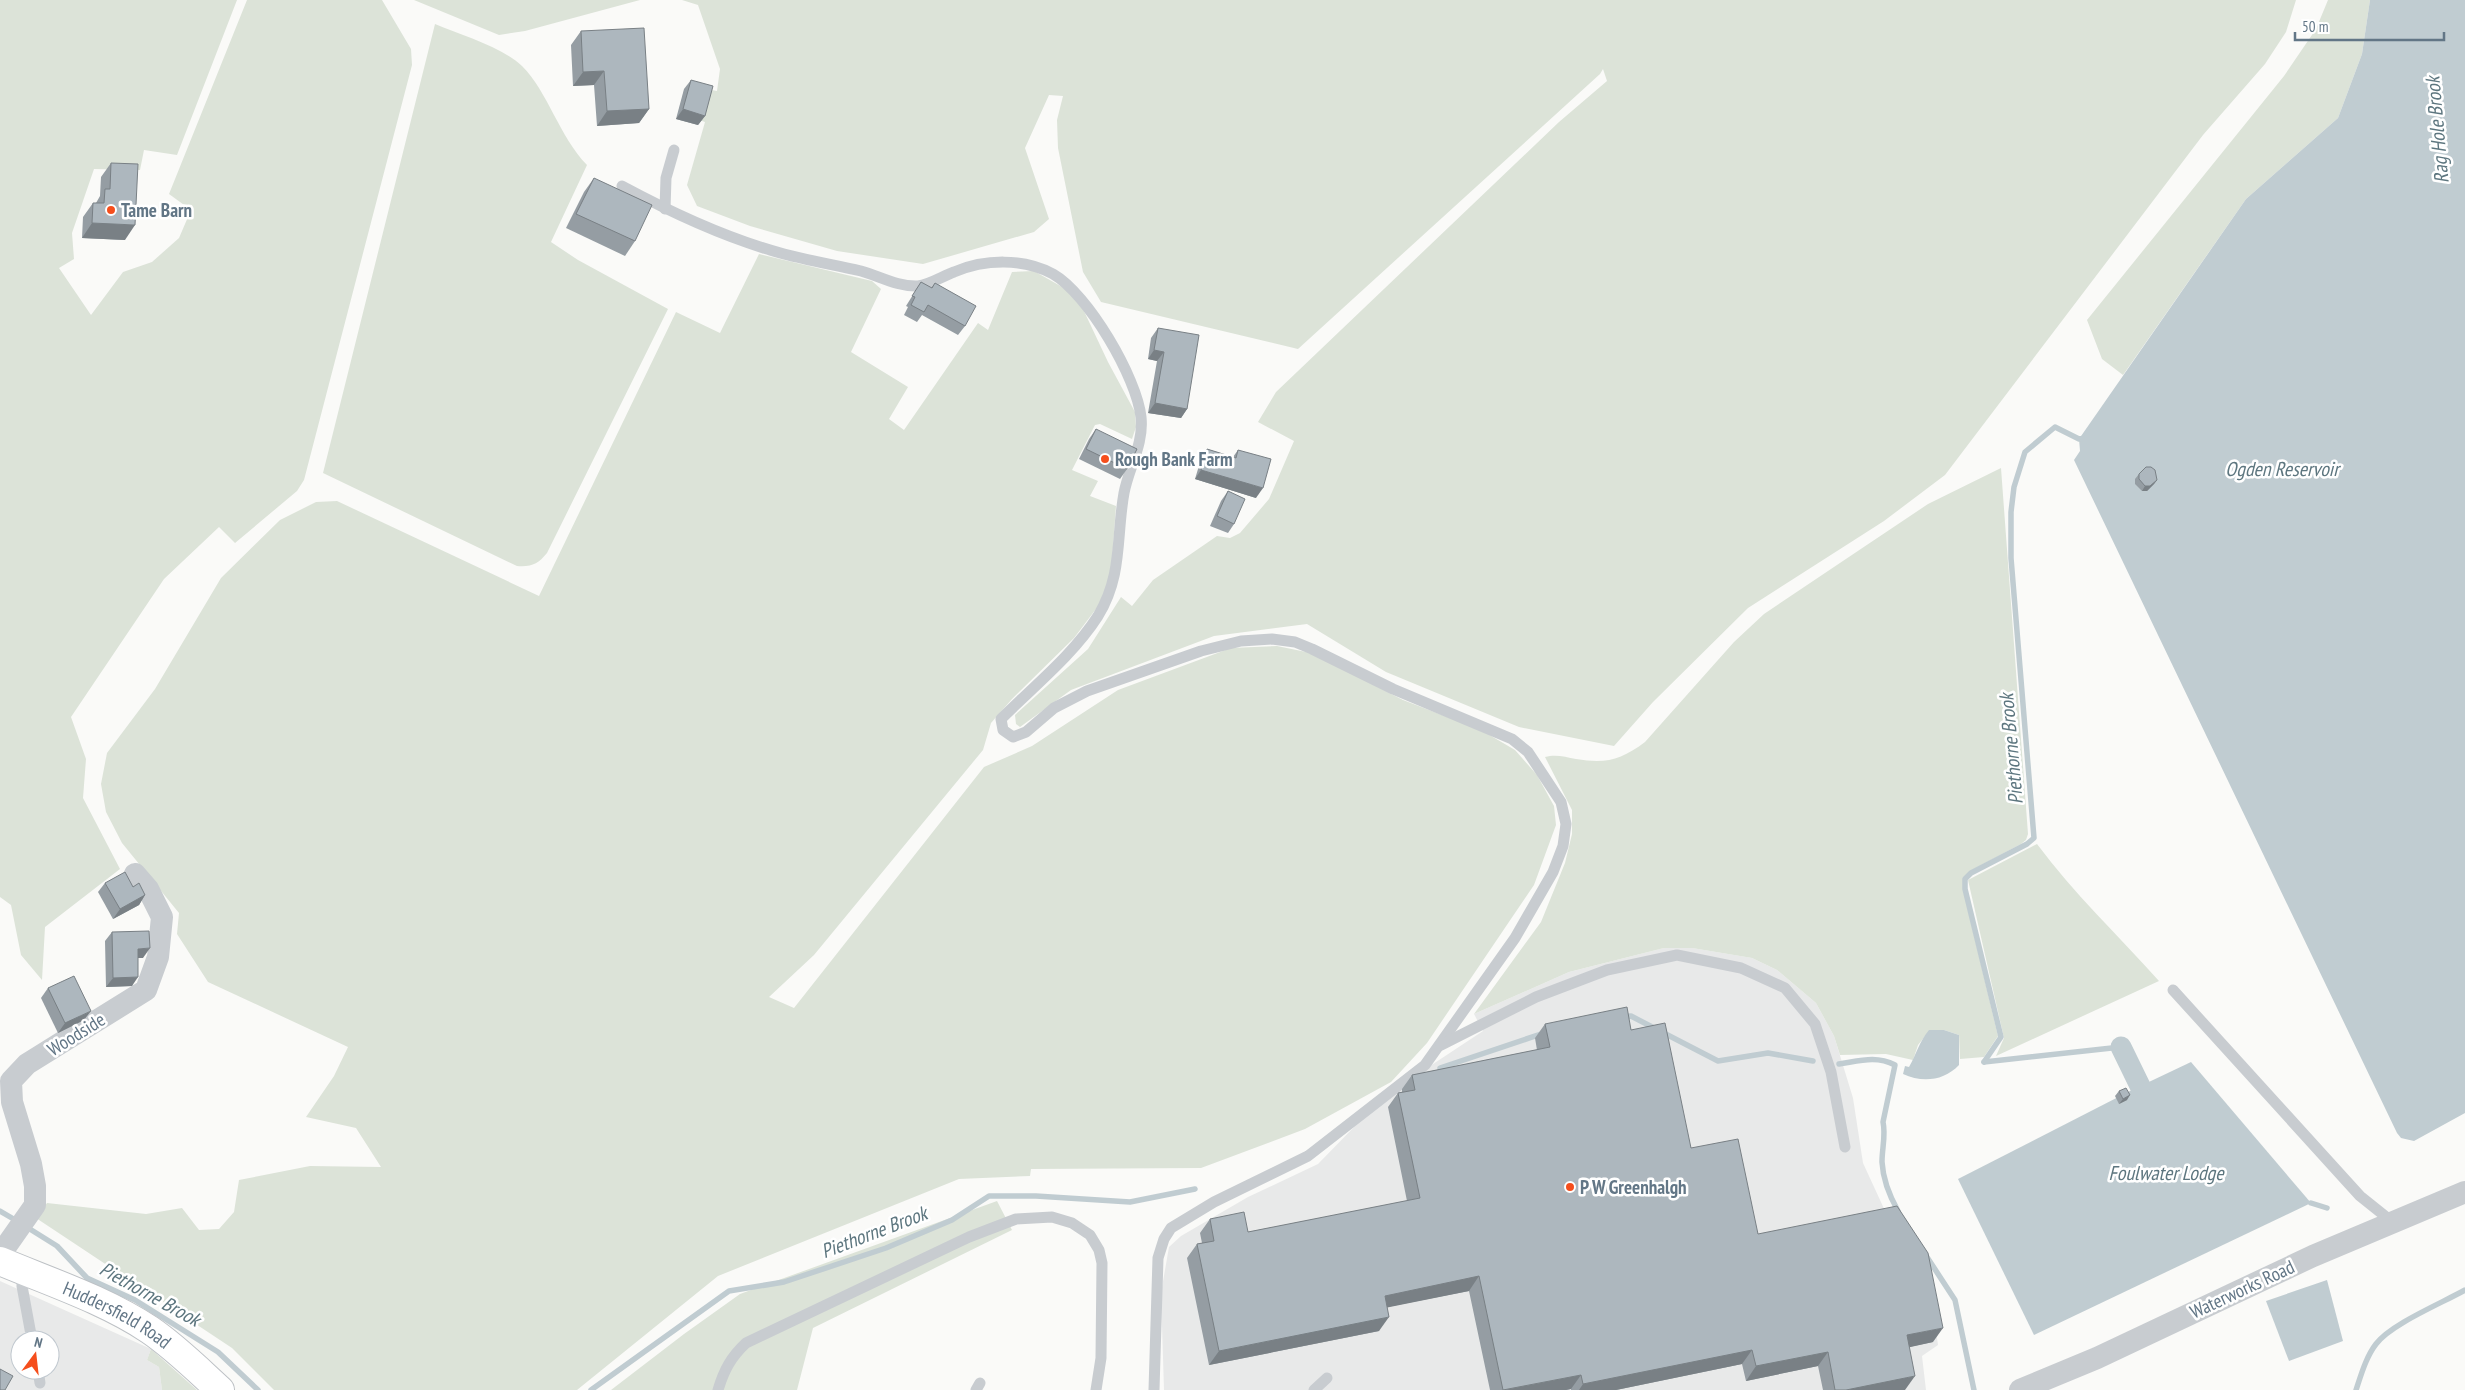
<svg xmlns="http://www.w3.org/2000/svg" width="2465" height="1390" font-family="'PT Sans Narrow',sans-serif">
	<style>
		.built { fill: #e8e9e9; fill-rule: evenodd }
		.green { fill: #dce3d8 }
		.water { fill: #c0ccd1 }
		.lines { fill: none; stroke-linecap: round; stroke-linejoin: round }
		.stream { stroke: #c0ccd1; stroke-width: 5.5 }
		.canal { stroke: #c0ccd1; stroke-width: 21 }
		.primary-casing { stroke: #bdc1c5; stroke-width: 30 }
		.service { stroke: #c8ccd0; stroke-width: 11 }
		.minor { stroke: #c8ccd0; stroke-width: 22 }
		.primary { stroke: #fff; stroke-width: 28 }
		.wall { fill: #959da3 }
		.shaded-wall { fill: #798085 }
		.building { fill: #adb7be; stroke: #798085 }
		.poi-dot { fill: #f54e1c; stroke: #fff; stroke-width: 2 }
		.labels { text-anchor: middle; stroke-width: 5; stroke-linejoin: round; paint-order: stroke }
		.poi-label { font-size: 19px; font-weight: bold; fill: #627686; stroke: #fff; text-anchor: start }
		.street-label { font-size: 19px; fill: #627686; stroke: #fff }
		.water-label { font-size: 20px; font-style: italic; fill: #5d767f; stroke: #fff }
	</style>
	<rect width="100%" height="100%" fill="#fafaf8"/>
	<g class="built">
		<polygon points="1664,948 1692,948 1752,958 1777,970 1816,1003 1834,1036 1853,1098 1863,1163 1886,1213 1927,1264 1938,1345 1922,1356 1926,1390 1164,1390 1161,1293 1169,1247 1181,1236 1248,1197 1318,1164 1358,1123 1427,1068 1483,1031 1474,1014 1569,972"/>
		<path d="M0,1281L151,1349L147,1360L159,1367L162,1390H0ZM20,1340H50V1370H20Z"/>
	</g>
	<g class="green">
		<polygon points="0,0 237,0 177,155 144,150 140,170 94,169 72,233 74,259 59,268 91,315 123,272 152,262 179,238 191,210 169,194 247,0 382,0 411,49 412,65 304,480 297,491 235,543 219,527 164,579 71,717 86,759 83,798 120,869 45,927 42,980 21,955 11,905 0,897"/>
		<polygon points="414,0 640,0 525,31 499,35"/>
		<polygon points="682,0 2296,0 2286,32 2265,64 2203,135 1945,475 1884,521 1748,608 1653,702 1614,746 1519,727 1386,672 1307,624 1214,636 1071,690 1020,727 1016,724 1015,715 1088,649 1121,597 1132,606 1153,580 1217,536 1230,538 1240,533 1269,499 1294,441 1258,422 1276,392 1559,122 1607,81 1603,69 1600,74 1298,349 1101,302 1083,272 1058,148 1057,120 1063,96 1049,95 1025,148 1049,219 1034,232 923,264 837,251 750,226 697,206 687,185 705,122 699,120 706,89 717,91 720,69 698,5"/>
		<polygon points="2328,0 2370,0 2362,54 2338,118 2246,199 2123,375 2102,359 2087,320 2284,76 2316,29"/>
		<path d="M435,24C461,35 502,47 522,66C548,92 559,136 587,165L551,242L578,260L668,309L547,553C538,564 532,567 517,566L323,473Z"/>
		<polygon points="759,254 872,281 881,289 851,352 908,387 889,419 904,430 978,323 988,330 1012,272 1034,271 1071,292 1083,309 1108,362 1135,412 1136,427 1132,439 1100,424 1095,425 1072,470 1098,481 1090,496 1116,506 1111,575 1099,605 1074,638 1012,699 991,723 983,750 814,955 769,997 794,1008 984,767 1032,746 1118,690 1231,648 1277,646 1311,653 1403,700 1481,730 1515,750 1537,775 1554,806 1556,825 1534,885 1427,1043 1391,1082 1305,1129 1201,1168 1031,1169 1030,1176 959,1179 718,1276 577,1390 274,1390 232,1348 36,1218 47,1203 146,1214 182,1208 199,1230 219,1229 234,1212 239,1180 310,1166 381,1167 356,1128 306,1117 334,1076 348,1047 208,982 177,934 179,913 122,843 106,812 101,784 107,753 155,689 221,578 280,520 316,502 337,501 539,596 676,312 720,333"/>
		<path d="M2001,468L2028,834L2026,840L2021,844L1972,870L1963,880V889L1998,1036L1984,1057L1960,1059L1959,1035L1944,1030H1930L1918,1045L1913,1060L1886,1054L1840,1055L1834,1036L1816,1003L1777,970L1752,958L1692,948H1664L1569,972L1474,1014L1541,922L1565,863L1572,834V810L1545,757C1556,754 1565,757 1576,759C1606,764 1621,760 1645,742L1734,642L1764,614L1928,504Z"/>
		<path d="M2037,844C2074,894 2118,935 2159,981L1996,1056L2004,1038L1968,880Z"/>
		<polygon points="997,1201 1012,1230 813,1328 797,1390 611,1390 684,1334 740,1294"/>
		<polygon points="151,1349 197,1390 162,1390 159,1367 147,1360"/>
	</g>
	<g class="water">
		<polygon points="2370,0 2465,0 2465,1113 2414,1141 2401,1138 2397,1133 2074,460 2080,451 2079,439 2246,199 2338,118 2362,54"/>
		<path d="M1929,1030H1944L1959,1035V1065C1944,1081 1922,1083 1903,1074L1905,1066L1909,1067C1917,1053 1919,1042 1929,1030Z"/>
		<polygon points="2191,1062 2311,1203 2034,1335 1958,1179 2132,1090"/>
		<polygon points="2327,1280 2343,1341 2289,1361 2266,1301"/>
	</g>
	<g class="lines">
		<g class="stream">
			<polyline points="1621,1017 1631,1016 1718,1061 1768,1053 1813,1061"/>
			<polyline points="1984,1062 2001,1037 1965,889 1965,879 1971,873 2027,844 2034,838 2011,558 2011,512 2014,487 2025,452 2055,427 2079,439 2086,438"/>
			<polyline points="1984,1062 2121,1047"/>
			<path d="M1839,1064C1859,1061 1876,1055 1895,1065L1883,1122C1886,1135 1882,1148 1882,1162C1883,1180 1889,1195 1898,1211"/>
			<polyline points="1440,1068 1544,1033"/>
			<polyline points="2311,1203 2327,1208"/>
			<polyline points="0,1211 17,1221"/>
			<polyline points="25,1226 57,1246 87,1278 135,1300 218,1352 258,1390"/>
			<polyline points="1925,1254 1955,1300 1974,1390"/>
			<polyline points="591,1390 729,1291 784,1282 886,1248 952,1220 989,1196 1036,1196 1130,1202 1195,1189"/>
			<path d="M2356,1390C2361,1375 2366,1357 2376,1344C2391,1324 2442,1303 2465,1290"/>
		</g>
		<polyline class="canal" points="2121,1047 2140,1086"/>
		<g class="primary-casing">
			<g id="primary">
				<path id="s1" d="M0,1261C50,1282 105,1300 150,1330C175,1347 197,1369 220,1390"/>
			</g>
		</g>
		<g class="service">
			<path d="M622,186C674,214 728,239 784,254C810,261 836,265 861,271C879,276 898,287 918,286C929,285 943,276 954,272C985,259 1023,258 1053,274C1088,294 1137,378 1141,417C1144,444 1129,467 1124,493C1116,537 1123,575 1098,616C1073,655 1034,686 1001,719L1003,730L1013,737L1026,732L1054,708L1087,691L1201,651L1241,641L1272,639L1295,642L1312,649L1393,689L1512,739L1528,752L1561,802L1566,824L1563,846L1553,872L1515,938L1425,1065L1308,1156L1214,1202L1171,1228L1164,1239L1158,1258L1154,1390"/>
			<polyline points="665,209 666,178 674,150"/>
			<polyline points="2173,990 2360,1196 2385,1216 2389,1224"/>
			<polyline points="1441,1045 1536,997 1607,970 1677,955 1741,968 1785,988 1815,1024 1831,1072 1845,1147"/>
			<polyline points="22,1270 22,1286 32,1340"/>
			<polyline points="38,1370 40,1383"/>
			<path d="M718,1390C724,1370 731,1357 746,1343L969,1237L1016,1219L1052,1217L1072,1223L1090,1235L1099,1250L1102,1263L1101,1358L1096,1390"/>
			<polyline points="976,1390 980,1383"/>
			<polyline points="1314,1390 1327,1378"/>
		</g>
		<g class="minor">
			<polyline points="0,1255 35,1205 35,1186 31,1164 12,1102 11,1081 27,1064 146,990 158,957 162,917 148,889 135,874"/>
			<polyline points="2020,1390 2097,1358 2313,1256 2465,1192"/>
		</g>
		<use href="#primary" class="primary"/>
	</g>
	<g class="wall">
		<polygon points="581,31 649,109 639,123 597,126 594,85 573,86 571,45"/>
		<polygon points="691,80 705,116 698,125 676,119 684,89"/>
		<polygon points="111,163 125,240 82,238 83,217 93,203 96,203 100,196 101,177"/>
		<polygon points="594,178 635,241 625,256 566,228 584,192"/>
		<polygon points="921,282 931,288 935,283 965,326 958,335 922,315 917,322 904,315 908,307 906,306"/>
		<polygon points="1158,328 1187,409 1181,418 1148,413 1157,361 1148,359 1151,338"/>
		<polygon points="1096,429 1127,469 1120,479 1079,459 1089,439"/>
		<polygon points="1207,449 1233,457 1238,450 1256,498 1195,479 1201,459"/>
		<polygon points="2139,474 2157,480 2154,484 2147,491 2142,491 2135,484 2135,479"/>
		<polygon points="1228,491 1234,524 1228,533 1210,526 1221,501"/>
		<polygon points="105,883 133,887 145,895 139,905 113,919 98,892"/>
		<polygon points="112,932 143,958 138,958 132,986 106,987 105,941"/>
		<polygon points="48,988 84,1020 58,1033 41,998"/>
		<polygon points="1545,1024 1631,1030 1691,1148 1758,1234 1933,1342 1909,1347 1905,1390 1823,1390 1818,1366 1746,1381 1742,1364 1616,1390 1571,1390 1571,1389 1566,1390 1490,1390 1469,1291 1387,1307 1379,1331 1209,1365 1187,1258 1197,1244 1202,1243 1200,1233 1210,1219 1248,1232 1407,1201 1388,1107 1398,1093 1402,1092 1402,1089 1412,1075 1537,1050 1535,1038"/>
		<polygon points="2119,1091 2127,1100 2119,1104 2115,1096"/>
	</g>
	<g class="shaded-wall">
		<polygon points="604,71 594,85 573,86 583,72"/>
		<polygon points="649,109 639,123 597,126 607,111"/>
		<polygon points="683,109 705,116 698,125 676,119"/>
		<polygon points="92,223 135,225 125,240 82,238"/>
		<polygon points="1154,350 1164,352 1157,361 1148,359"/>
		<polygon points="1155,403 1187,409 1181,418 1148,413"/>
		<polygon points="1201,470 1263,488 1256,498 1195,479"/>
		<polygon points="2157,480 2154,484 2147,491 2142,491 2145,486"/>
		<polygon points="145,895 139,905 113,919 120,909"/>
		<polygon points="150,948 143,958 131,958 138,949"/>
		<polygon points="138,977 132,986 106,987 113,978"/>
		<polygon points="91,1011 84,1020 58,1033 65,1023"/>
		<polygon points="2130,1095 2127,1100 2119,1104 2123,1099"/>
		<polygon points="1479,1276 1469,1291 1375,1310 1385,1296"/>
		<polygon points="1389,1317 1379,1331 1209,1365 1219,1351"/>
		<polygon points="1943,1328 1933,1342 1897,1350 1907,1335"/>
		<polygon points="1752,1350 1742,1364 1616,1390 1579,1390 1583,1384"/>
		<polygon points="1828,1352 1818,1366 1746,1381 1756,1366"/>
		<polygon points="1581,1375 1571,1389 1566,1390 1505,1390"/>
		<polygon points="1915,1376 1905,1390 1846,1390"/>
	</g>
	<g class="building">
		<polygon points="644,28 649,109 607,111 604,71 583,72 581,31"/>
		<polygon points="691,80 713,86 705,116 683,109"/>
		<polygon points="111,163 138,164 135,225 92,223 93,203 104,203 105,189 110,189"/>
		<polygon points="594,178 652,205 635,241 576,214"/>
		<polygon points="921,282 932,288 935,283 976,306 965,326 928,305 924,312 911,305 915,297 912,296"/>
		<polygon points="1158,328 1199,335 1187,409 1155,403 1164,352 1154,350"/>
		<polygon points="1096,429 1137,449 1127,469 1086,449"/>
		<polygon points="1207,449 1236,458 1238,450 1271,459 1263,488 1201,470"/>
		<polygon points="2146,467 2151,467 2155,470 2157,480 2150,486 2145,486 2139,479 2139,474"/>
		<polygon points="1228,491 1245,499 1234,524 1217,516"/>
		<polygon points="125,872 133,887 139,883 145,895 120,909 105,883"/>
		<polygon points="149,931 150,948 138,949 138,977 113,978 112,932"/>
		<polygon points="74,976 91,1011 65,1023 48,988"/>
		<polygon points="1627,1007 1631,1030 1665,1023 1691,1148 1738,1139 1758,1234 1897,1206 1928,1253 1943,1328 1907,1335 1915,1376 1846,1390 1835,1390 1828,1352 1756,1366 1752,1350 1583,1384 1581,1375 1503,1390 1479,1276 1385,1296 1389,1317 1219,1351 1197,1244 1214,1241 1210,1219 1244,1212 1248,1232 1420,1198 1398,1093 1415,1090 1412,1075 1550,1047 1545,1024"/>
		<polygon points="2126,1088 2130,1095 2123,1099 2119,1091"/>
		<polygon points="0,1369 13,1376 5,1390 0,1390"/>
	</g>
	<g class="poi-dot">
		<circle cx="111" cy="210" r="5"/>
		<circle cx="1105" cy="459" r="5"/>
		<circle cx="1570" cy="1187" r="5"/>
	</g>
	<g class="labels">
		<g class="poi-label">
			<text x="121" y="217">Tame Barn</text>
			<text x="1115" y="466">Rough Bank Farm</text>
			<text x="1580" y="1194">P W Greenhalgh</text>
		</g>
		<g class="street-label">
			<text transform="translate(76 1034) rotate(-32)" y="7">Woodside</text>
			<text transform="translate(2242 1289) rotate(-25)" y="7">Waterworks Road</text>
			<text dy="7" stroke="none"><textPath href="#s1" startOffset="129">Huddersfield Road</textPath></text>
		</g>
		<g class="water-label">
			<text transform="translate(2437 130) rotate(-95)" y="7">Rag Hole Brook</text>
			<text x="2282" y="476">Ogden Reservoir</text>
			<text transform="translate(2011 749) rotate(-95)" y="7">Piethorne Brook</text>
			<text x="2166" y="1180">Foulwater Lodge</text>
			<text transform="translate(874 1232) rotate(-21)" y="7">Piethorne Brook</text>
			<text transform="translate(150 1294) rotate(29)" y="7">Piethorne Brook</text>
		</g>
	</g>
	<g transform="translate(35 1355) rotate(15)"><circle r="24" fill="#ffffff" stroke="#c0c8cf"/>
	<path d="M0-4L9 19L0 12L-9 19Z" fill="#f54e1c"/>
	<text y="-8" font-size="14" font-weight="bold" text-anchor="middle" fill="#627686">N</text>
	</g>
	<path d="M2295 32v8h149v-8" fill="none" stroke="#627686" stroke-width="2.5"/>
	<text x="2302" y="32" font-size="15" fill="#627686" stroke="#ffffff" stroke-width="4" paint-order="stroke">50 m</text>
</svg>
